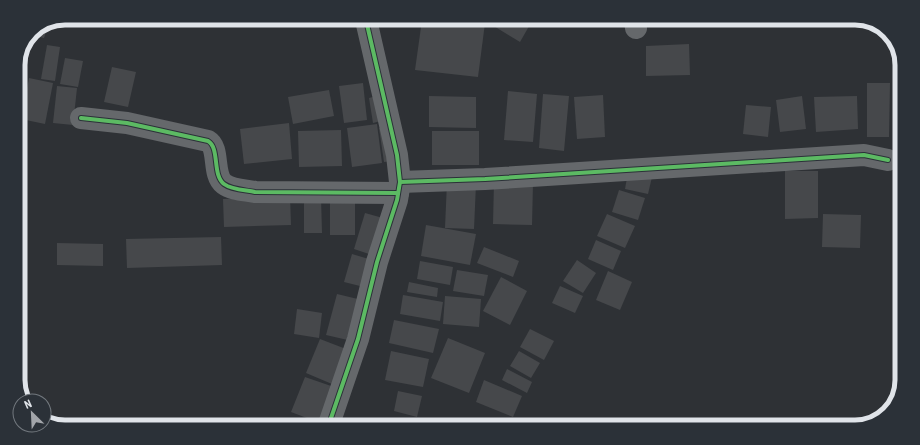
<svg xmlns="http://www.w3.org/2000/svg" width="920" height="445" font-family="'Roboto Condensed',sans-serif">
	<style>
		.building { fill: #46484b }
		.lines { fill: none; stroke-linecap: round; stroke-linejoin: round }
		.minor { stroke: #65686b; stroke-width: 22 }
		.cycleway-casing { stroke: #2b3138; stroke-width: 6 }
		.cycleway { stroke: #5cba63; stroke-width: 4 }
		.rim { fill: none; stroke: #e0e4e9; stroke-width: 5 }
	</style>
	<rect width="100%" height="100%" fill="#2e3135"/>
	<g class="building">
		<polygon points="422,20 461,20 485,23 478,77 415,70"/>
		<polygon points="484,20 532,21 520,42"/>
		<polygon points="48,25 44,38 30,35 32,31"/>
		<polygon points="689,44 690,75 646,76 646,46"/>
		<polygon points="47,45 60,47 55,81 41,79"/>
		<polygon points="24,48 26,48 19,76 18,62"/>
		<polygon points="65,58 83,61 78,87 60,84"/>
		<polygon points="112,67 136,72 128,107 104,102"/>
		<polygon points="29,78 53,83 45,124 21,119"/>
		<polygon points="363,83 367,120 344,123 339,86"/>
		<polygon points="867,83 890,83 889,137 867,137"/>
		<polygon points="57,86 77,88 73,125 53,123"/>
		<polygon points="329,90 334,116 293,124 288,97"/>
		<polygon points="508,91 537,94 533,142 504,140"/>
		<polygon points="543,94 569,96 564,151 539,148"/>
		<polygon points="380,95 385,120 373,123 369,98"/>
		<polygon points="603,95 605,137 577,139 574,97"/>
		<polygon points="429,96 476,97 476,128 429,127"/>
		<polygon points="802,96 806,129 780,132 776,100"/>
		<polygon points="857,96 858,129 816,132 814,97"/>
		<polygon points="746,105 771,107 768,137 743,134"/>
		<polygon points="289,123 292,159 244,164 240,129"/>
		<polygon points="377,124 382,163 352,167 347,128"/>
		<polygon points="388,127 393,161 384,162 379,128"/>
		<polygon points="341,130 342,166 299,167 298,131"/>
		<rect x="432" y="131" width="47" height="34"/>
		<polygon points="785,171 818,171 818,218 785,219"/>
		<polygon points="628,172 652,177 648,194 625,189"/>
		<polygon points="447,182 476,184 474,229 445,228"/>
		<polygon points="494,182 533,183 532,225 493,224"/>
		<polygon points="619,190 645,198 638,220 612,212"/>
		<polygon points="290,196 291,225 224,227 223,199"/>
		<polygon points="304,197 321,197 322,233 304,233"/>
		<rect x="330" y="202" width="25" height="33"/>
		<polygon points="365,213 383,218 372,255 354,249"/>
		<polygon points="607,214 635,226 625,248 597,236"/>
		<polygon points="823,214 861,215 860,248 822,247"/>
		<polygon points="426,225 476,234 470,265 421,256"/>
		<polygon points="221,237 222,265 127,268 126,239"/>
		<polygon points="596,240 621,251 613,270 588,259"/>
		<polygon points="57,243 103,244 103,266 57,265"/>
		<polygon points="484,247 519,261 513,277 477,263"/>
		<polygon points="352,254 372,260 364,287 344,282"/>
		<polygon points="577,260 596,273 583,293 563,281"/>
		<polygon points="420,261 453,267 450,285 417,279"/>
		<polygon points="457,270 488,275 484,296 453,291"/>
		<polygon points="608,271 632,282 620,310 596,300"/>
		<polygon points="501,277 527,291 510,325 483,311"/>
		<polygon points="409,282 438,288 437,297 407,292"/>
		<polygon points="560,286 583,296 575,313 552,303"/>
		<polygon points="337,294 362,300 352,341 326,335"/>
		<polygon points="403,295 443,302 440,321 400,314"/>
		<polygon points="445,296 481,299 479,327 443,324"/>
		<polygon points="297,309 322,313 319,338 294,334"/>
		<polygon points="394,320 439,329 433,353 389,343"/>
		<polygon points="530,329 554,341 544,360 520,347"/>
		<polygon points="448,338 485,353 469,393 431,378"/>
		<polygon points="320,339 346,349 332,384 306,373"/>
		<polygon points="391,351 429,359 423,387 385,380"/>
		<polygon points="519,351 540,363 531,378 510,366"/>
		<polygon points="507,369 532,382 527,393 502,380"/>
		<polygon points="305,377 334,387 320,423 291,412"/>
		<polygon points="484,380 522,396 513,417 476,402"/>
		<polygon points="398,391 422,396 417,417 394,411"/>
		<polygon points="399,420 421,423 421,424 398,424"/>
		<polygon points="425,422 457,423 457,425 425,425"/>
	</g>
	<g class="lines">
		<g class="minor">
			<polyline points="635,21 636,28"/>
			<path d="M81,118L127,123L208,141C220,148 212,175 224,184C232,190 246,190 255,192L398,193"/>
			<polyline points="400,182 485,179 864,155 888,160"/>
			<polyline points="329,424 358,339 377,262 397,200 400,182 397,155 366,20"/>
		</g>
		<g class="cycleway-casing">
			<g id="cycleway">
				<path d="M81,118L127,123L208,141C220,148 212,175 224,184C232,190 246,190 255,192L398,193"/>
				<polyline points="400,182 485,179 864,155 888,160"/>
				<polyline points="329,424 358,339 377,262 397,200 400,182 397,155 366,20"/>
			</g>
		</g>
		<use href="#cycleway" class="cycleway"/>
	</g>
	<path d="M0 0H920V445H0ZM65 25H855A40 40 0 0 1 895 65V380A40 40 0 0 1 855 420H65A40 40 0 0 1 25 380V65A40 40 0 0 1 65 25Z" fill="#2b3138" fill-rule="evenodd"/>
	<path class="rim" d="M65 25H855A40 40 0 0 1 895 65V380A40 40 0 0 1 855 420H65A40 40 0 0 1 25 380V65A40 40 0 0 1 65 25Z"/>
	<g transform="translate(32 413) rotate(336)"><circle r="19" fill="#2b3138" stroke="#73797f"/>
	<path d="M0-3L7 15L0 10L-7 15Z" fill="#a2a5aa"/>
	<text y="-6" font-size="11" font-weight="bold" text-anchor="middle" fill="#e0e4e9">N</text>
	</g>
</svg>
